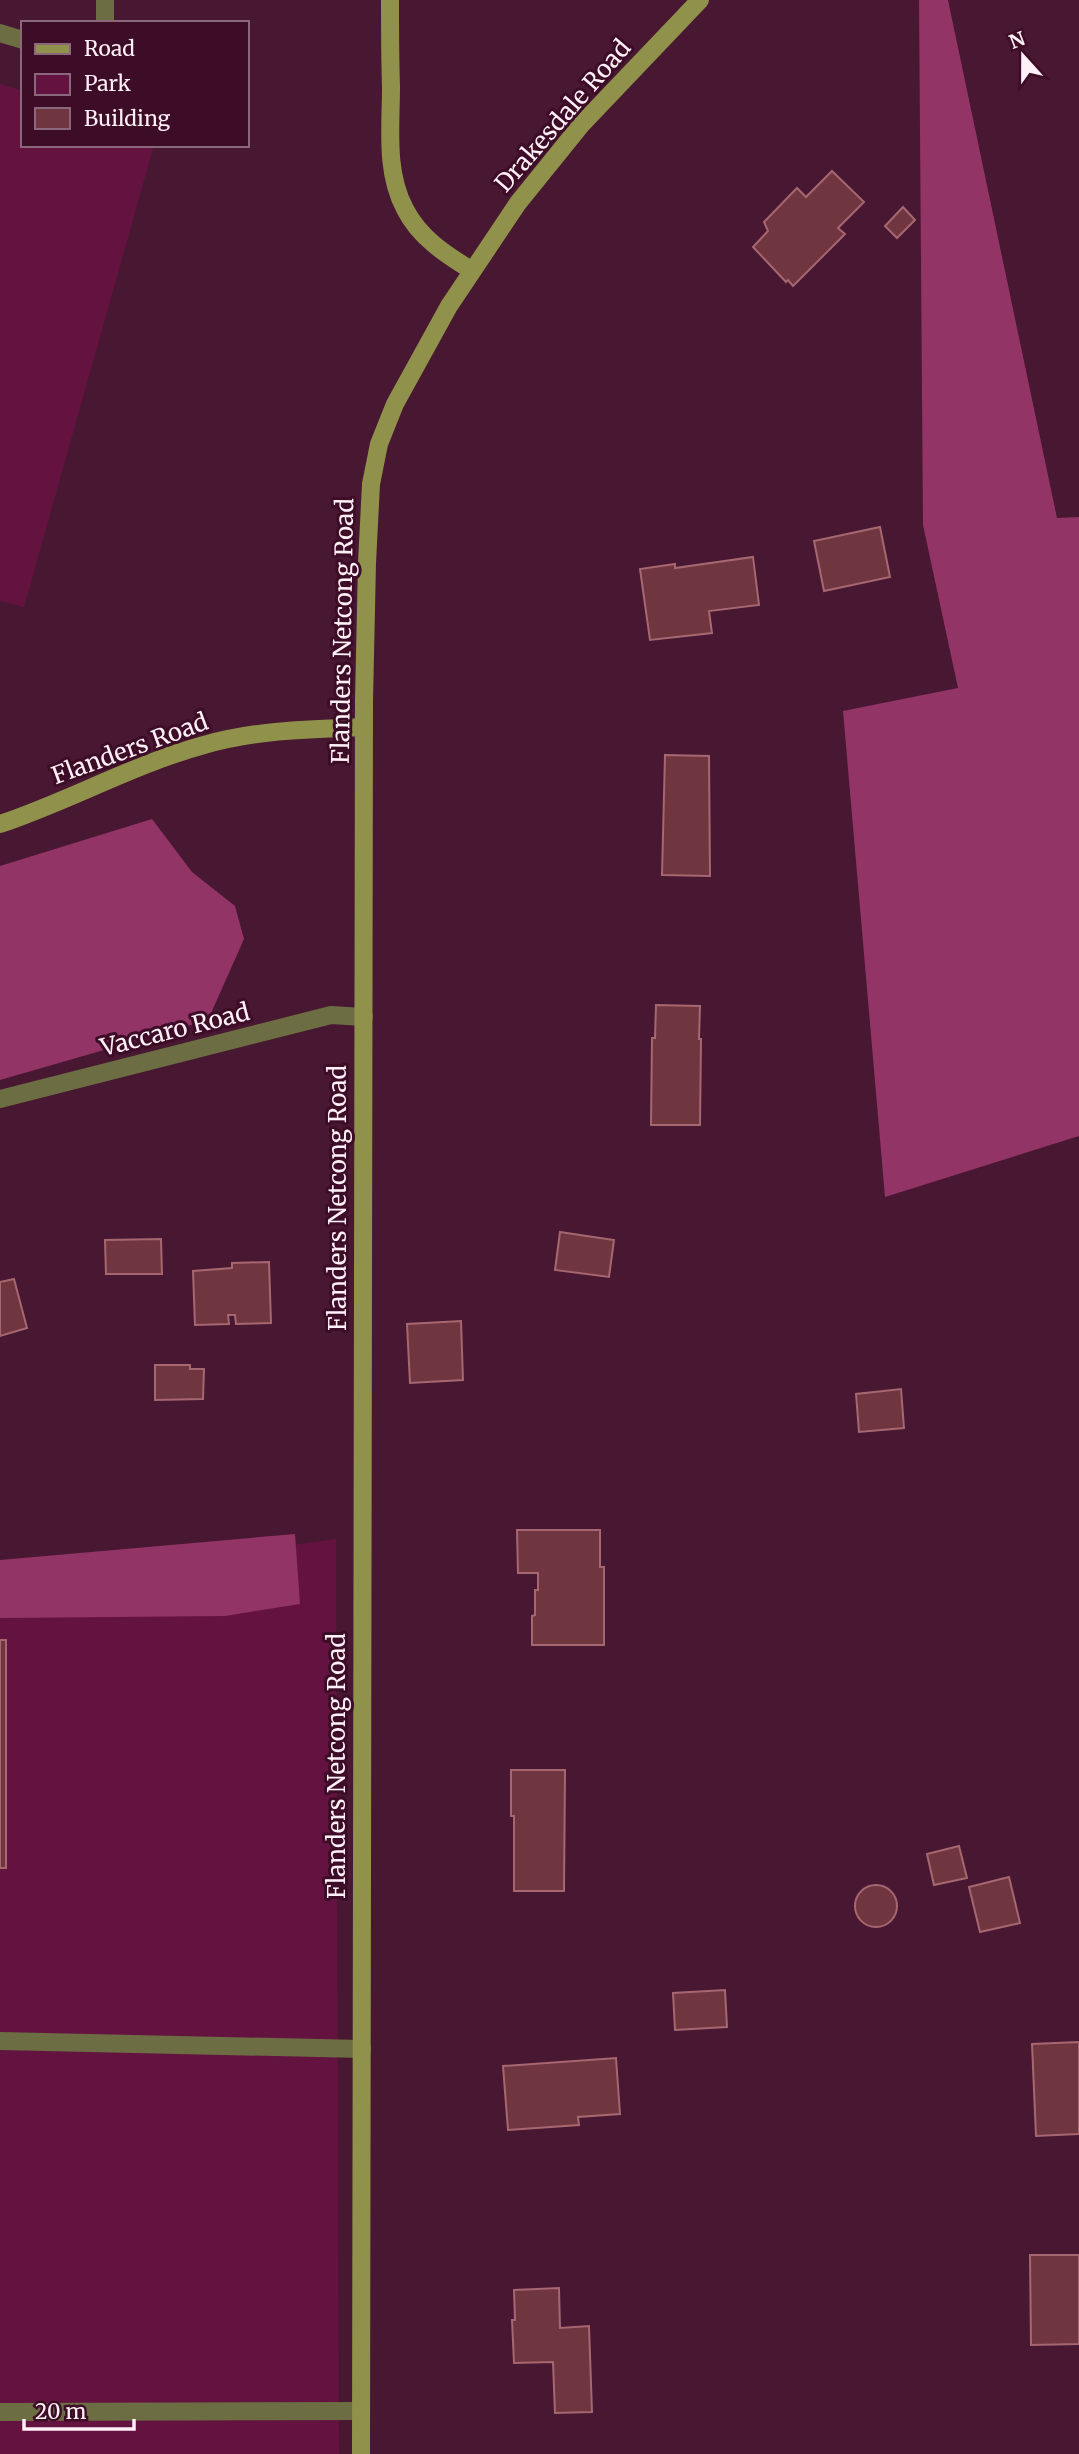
<svg xmlns="http://www.w3.org/2000/svg" width="1079" height="2454" font-family="Merriweather,serif">
	<style>
		.green { fill: #641341 }
		.forest { fill: #933467 }
		.building { fill: #703640; stroke: #a66770; stroke-width: 2 }
		.lines { fill: none; stroke-linecap: round; stroke-linejoin: round }
		.lane { stroke: #6c6d42; stroke-width: 18 }
		.street { stroke: #6c6d42; stroke-width: 18 }
		.secondary { stroke: #90924b; stroke-width: 18 }
		.labels { text-anchor: middle; stroke-width: 6; stroke-linejoin: round; paint-order: stroke }
		.street-label { font-size: 24px; fill: #fef0f6; stroke: #3d0c27 }
	</style>
	<rect width="100%" height="100%" fill="#481731"/>
	<g class="green">
		<polygon points="0,84 23,91 23,145 154,145 24,607 0,601"/>
		<polygon points="336,1539 339,2454 0,2454 0,1586"/>
	</g>
	<g class="forest">
		<polygon points="919,0 948,0 1057,518 1079,517 1079,1136 885,1197 843,711 958,688 923,525"/>
		<polygon points="152,819 192,872 235,906 244,939 208,1020 0,1080 0,866"/>
		<polygon points="295,1534 300,1604 225,1616 0,1618 0,1560"/>
	</g>
	<g class="building">
		<polygon points="832,171 864,202 838,228 845,234 793,286 788,280 786,282 753,247 768,231 764,222 797,188 806,197"/>
		<polygon points="903,207 915,220 897,238 885,226"/>
		<polygon points="880,527 890,577 824,591 814,541"/>
		<polygon points="753,557 759,605 709,611 712,633 650,640 640,569 675,564 675,568"/>
		<polygon points="665,755 709,756 710,876 662,875"/>
		<polygon points="656,1005 700,1006 699,1039 701,1039 700,1125 651,1125 652,1038 655,1038"/>
		<polygon points="560,1232 614,1240 609,1277 555,1270"/>
		<polygon points="161,1239 162,1274 106,1274 105,1240"/>
		<polygon points="269,1262 271,1323 236,1324 235,1315 228,1315 229,1324 195,1325 193,1271 232,1268 232,1263"/>
		<polygon points="14,1279 27,1328 0,1336 0,1282"/>
		<polygon points="461,1321 463,1380 410,1383 407,1324"/>
		<polygon points="155,1365 190,1365 190,1369 204,1369 203,1399 155,1400"/>
		<polygon points="901,1389 904,1428 859,1432 856,1394"/>
		<polygon points="517,1530 600,1530 600,1567 604,1567 604,1645 532,1645 532,1616 535,1615 535,1590 538,1590 538,1573 518,1573"/>
		<rect x="0" y="1640" width="6" height="228"/>
		<polygon points="511,1770 565,1770 564,1891 514,1891 514,1816 511,1816"/>
		<polygon points="959,1846 967,1878 934,1885 927,1854"/>
		<polygon points="1009,1877 1020,1923 980,1932 969,1887"/>
		<circle cx="876" cy="1906" r="21"/>
		<polygon points="725,1990 727,2027 675,2030 673,1993"/>
		<polygon points="1079,2042 1079,2134 1036,2136 1032,2044"/>
		<polygon points="616,2058 620,2114 578,2117 579,2125 508,2130 503,2066"/>
		<polygon points="1030,2255 1079,2255 1079,2344 1031,2345"/>
		<polygon points="559,2288 560,2328 589,2326 592,2412 555,2413 553,2362 514,2363 512,2320 515,2320 514,2290"/>
	</g>
	<g class="lines">
		<g class="lane">
			<polyline points="105,23 105,0"/>
			<polyline points="0,33 23,40"/>
			<polyline points="0,2041 362,2049"/>
			<polyline points="0,2412 361,2411"/>
		</g>
		<polyline class="street" points="0,1099 331,1015 364,1017"/>
		<g class="secondary">
			<path d="M390,0C390,29 390,58 391,87C391,127 385,172 405,209C419,237 445,254 471,270"/>
			<path d="M0,824C69,801 134,764 204,745C256,730 310,729 364,727"/>
			<polyline points="361,2454 364,701 367,563 371,484 379,444 395,404 449,306 518,203 581,125 700,0"/>
		</g>
	</g>
	<g class="labels">
		<g class="street-label">
			<text transform="translate(563 116) rotate(-49)" y="8">Drakesdale Road</text>
			<text transform="translate(343 631) rotate(-89)" y="8">Flanders Netcong Road</text>
			<text transform="translate(130 749) rotate(-20)" y="8">Flanders Road</text>
			<text transform="translate(175 1030) rotate(-14)" y="8">Vaccaro Road</text>
			<text transform="translate(338 1198) rotate(-90)" y="8">Flanders Netcong Road</text>
			<text transform="translate(337 1766) rotate(-90)" y="8">Flanders Netcong Road</text>
		</g>
	</g>
	<rect x="21" y="21" width="228" height="126" fill="#3d0c27" stroke="#8a677a" stroke-width="2"/>
	<rect x="35" y="44" width="35" height="10" fill="#90924b" stroke="#8a677a" stroke-width="2"/>
	<text x="84" y="56" font-size="21" fill="#fef0f6">Road</text>
	<rect x="35" y="74" width="35" height="21" fill="#641341" stroke="#8a677a" stroke-width="2"/>
	<text x="84" y="91" font-size="21" fill="#fef0f6">Park</text>
	<rect x="35" y="108" width="35" height="21" fill="#703640" stroke="#8a677a" stroke-width="2"/>
	<text x="84" y="126" font-size="21" fill="#fef0f6">Building</text>
	<g transform="translate(1023 56) rotate(339)" stroke="#3d0c27" stroke-width="5" paint-order="stroke">
	<path d="M0-5L12 26L0 18L-12 26Z" fill="#fef0f6"/>
	<text y="-10" font-size="19" font-weight="bold" text-anchor="middle" fill="#fef0f6">N</text>
	</g>
	<path d="M24 2419v10h110v-10" fill="none" stroke="#fef0f6" stroke-width="3.5"/>
	<text x="35" y="2419" font-size="21" fill="#fef0f6" stroke="#3d0c27" stroke-width="5" paint-order="stroke">20 m</text>
</svg>
